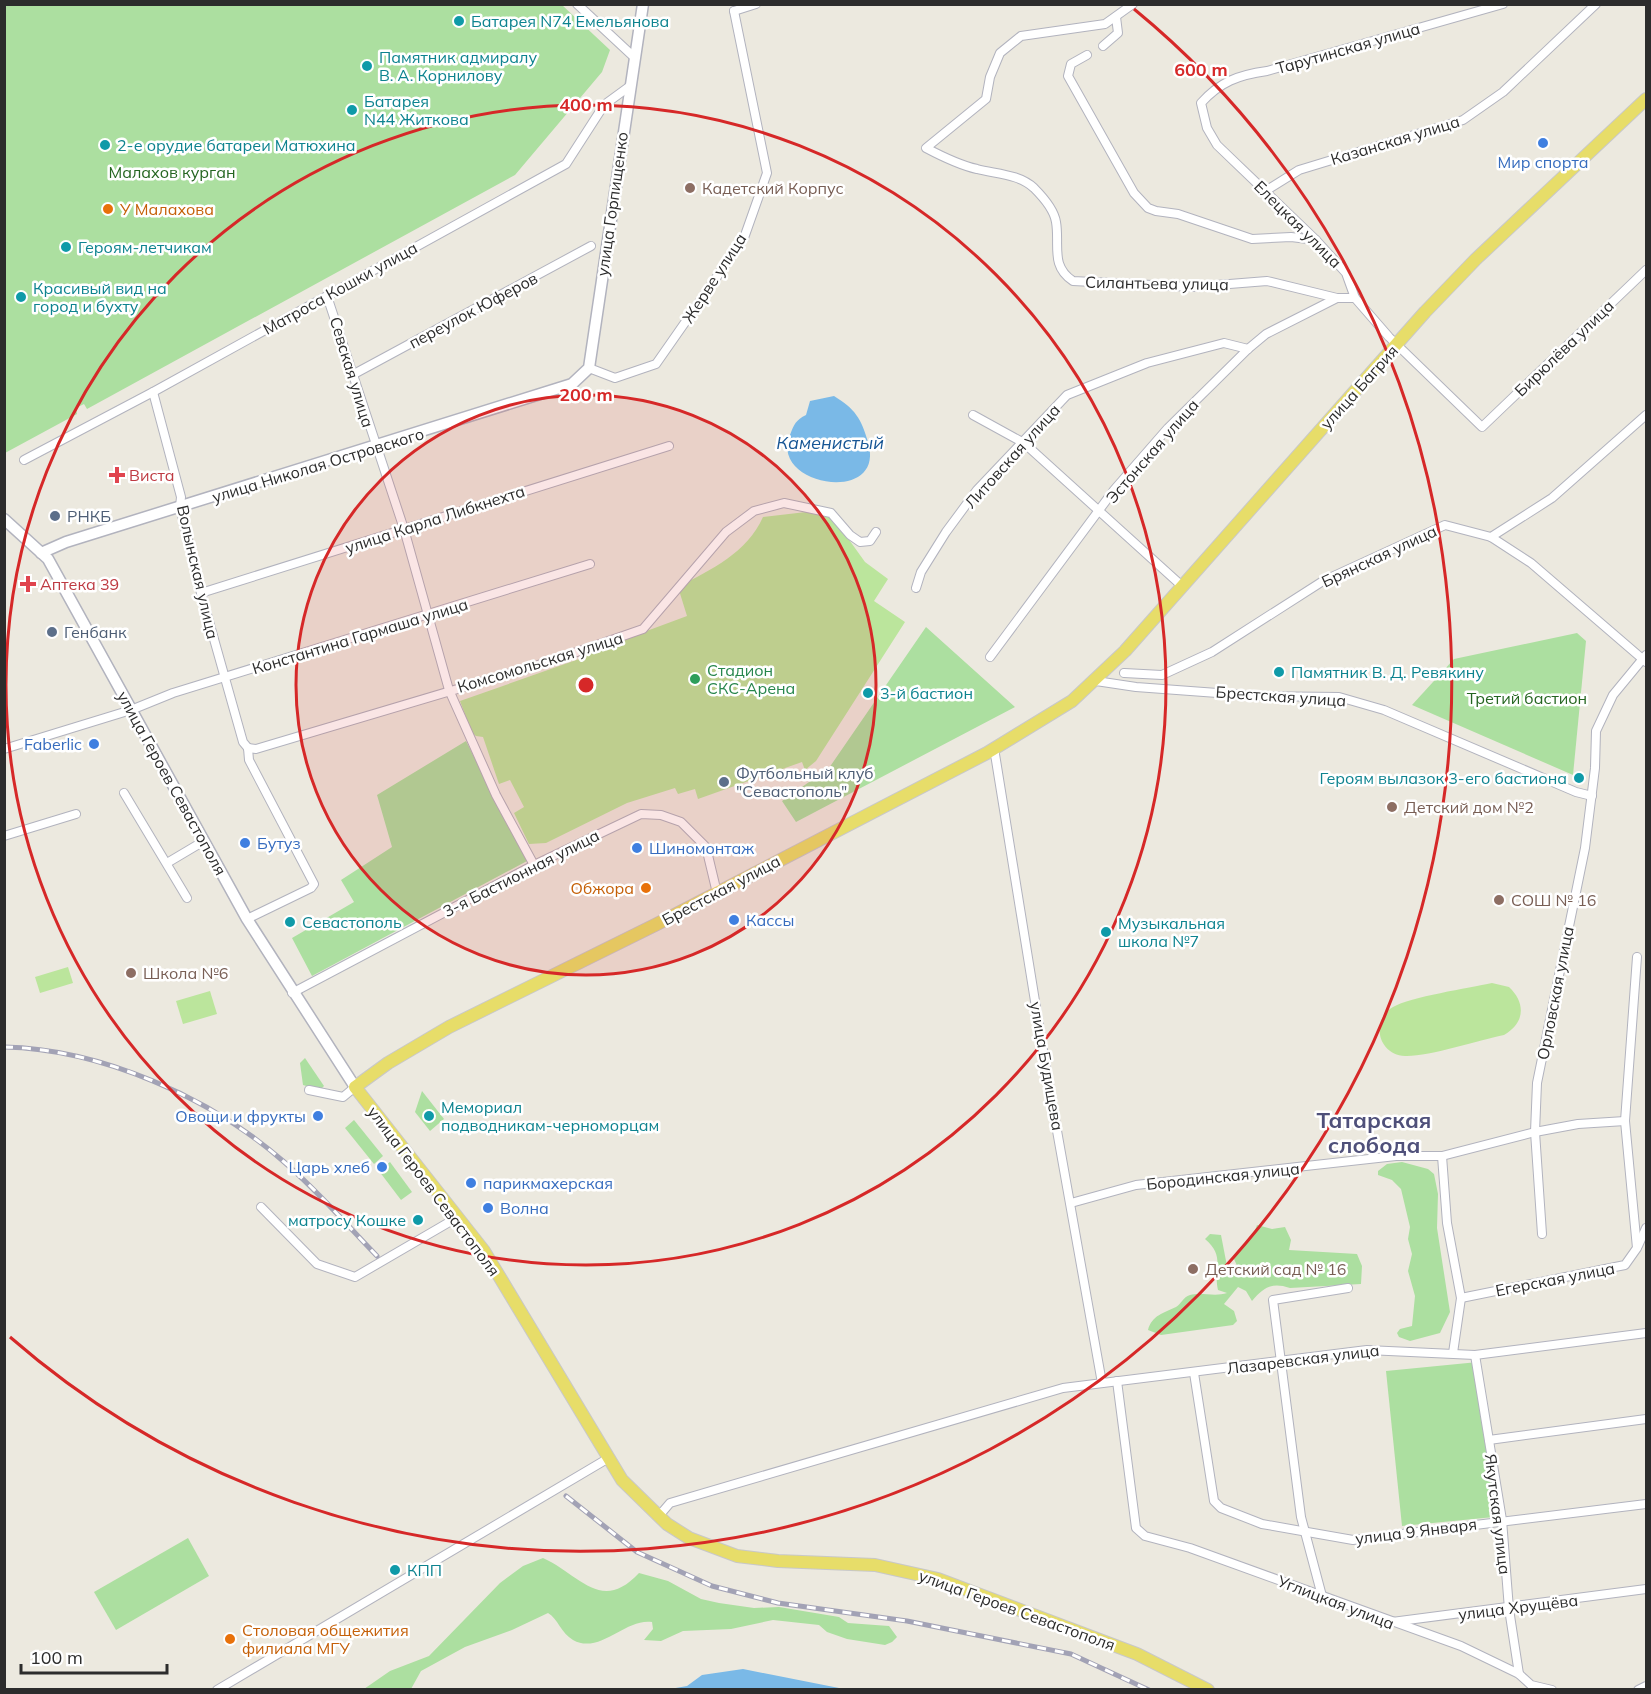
<svg xmlns="http://www.w3.org/2000/svg" width="1651" height="1694" font-family="Mulish,sans-serif">
	<style>
		.green { fill: #acdfa0 }
		.pitch { fill: #bbe59c }
		.water { fill: #7ab9e7 }
		.lines { fill: none; stroke-linecap: round; stroke-linejoin: round }
		.minor-casing { stroke: #b2b3be; stroke-width: 10 }
		.secondary-casing { stroke: #b2b3be; stroke-width: 13 }
		.primary-casing { stroke: #c8c8c8; stroke-width: 14 }
		.minor { stroke: #fff; stroke-width: 8 }
		.secondary { stroke: #fff; stroke-width: 10 }
		.primary { stroke: #e7dd69; stroke-width: 12 }
		.rail-casing { stroke: #a2a2b5; stroke-width: 5 }
		.rail { stroke: #fff; stroke-width: 3; stroke-dasharray: 9; stroke-linecap: butt }
		.ring { fill: none; stroke: #d62828; stroke-width: 3 }
		.culture-dot { fill: #0f9aa8; stroke: #fff; stroke-width: 2 }
		.shop-dot { fill: #3f7fe0; stroke: #fff; stroke-width: 2 }
		.education-dot { fill: #8d6e63; stroke: #fff; stroke-width: 2 }
		.food-dot { fill: #e8710a; stroke: #fff; stroke-width: 2 }
		.health-dot { fill: #e0444e; stroke: #fff; stroke-width: 2 }
		.service-dot { fill: #5c6f8a; stroke: #fff; stroke-width: 2 }
		.leisure-dot { fill: #2e9e5b; stroke: #fff; stroke-width: 2 }
		.labels { text-anchor: middle; stroke-width: 5; stroke-linejoin: round; paint-order: stroke }
		.culture-label { font-size: 16px; fill: #0d838f; stroke: #fff; text-anchor: start }
		.street-label { font-size: 16px; fill: #2c2c2c; stroke: #fff }
		.shop-label { font-size: 16px; fill: #366cbe; stroke: #fff; text-anchor: start }
		.park-label { font-size: 16px; fill: #246520; stroke: #fff }
		.education-label { font-size: 16px; fill: #785e54; stroke: #fff; text-anchor: start }
		.food-label { font-size: 16px; fill: #c56008; stroke: #fff; text-anchor: start }
		.health-label { font-size: 16px; fill: #be3a42; stroke: #fff; text-anchor: start }
		.service-label { font-size: 16px; fill: #4e5e75; stroke: #fff; text-anchor: start }
		.leisure-label { font-size: 16px; fill: #27864d; stroke: #fff; text-anchor: start }
		.water-label { font-size: 18px; font-style: italic; fill: #175695; stroke: #fff }
		.district-label { font-size: 22px; font-weight: bold; fill: #4f507a; stroke: #fff }
		.centre { fill: #d62828; stroke: #fff; stroke-width: 3 }
		.ring-label { font-size: 18px; text-anchor: middle; font-weight: bold; fill: #d62828; stroke: #fff; stroke-width: 5; stroke-linejoin: round; paint-order: stroke }
	</style>
	<rect width="100%" height="100%" fill="#ece9df"/>
	<g class="green">
		<polygon points="5,4 562,5 610,50 602,72 515,175 87,409 84,404 76,408 77,414 5,453"/>
		<polygon points="926,627 1015,707 796,822 782,801 829,768"/>
		<polygon points="1577,633 1586,641 1573,775 1412,705 1454,659"/>
		<polygon points="466,741 527,861 312,976 292,938 354,902 341,880 392,847 377,795"/>
		<polygon points="305,1058 324,1086 320,1090 303,1085 300,1063"/>
		<polygon points="422,1091 444,1119 430,1131 415,1112"/>
		<polygon points="354,1120 383,1156 374,1164 345,1128"/>
		<polygon points="390,1162 412,1192 401,1200 379,1171"/>
		<polygon points="1402,1162 1428,1169 1434,1174 1438,1194 1437,1228 1450,1312 1440,1333 1410,1341 1399,1337 1397,1333 1400,1329 1412,1326 1415,1296 1408,1271 1412,1254 1408,1239 1410,1227 1401,1189 1392,1180 1378,1175 1378,1171 1387,1164"/>
		<path d="M1257,1225L1272,1229L1285,1227L1291,1240L1289,1250L1357,1254L1362,1266L1361,1284L1290,1288C1272,1282 1264,1287 1252,1301L1246,1291L1238,1287L1224,1304L1234,1311L1237,1321L1233,1325L1161,1335L1148,1330C1152,1315 1164,1313 1176,1307C1181,1304 1183,1297 1190,1295C1201,1292 1215,1297 1227,1293L1218,1290C1213,1269 1226,1257 1205,1239L1210,1234L1221,1235L1227,1266L1233,1275L1239,1277L1247,1274L1240,1272L1234,1259C1240,1245 1253,1240 1257,1225Z"/>
		<polygon points="1478,1362 1494,1517 1402,1526 1386,1371"/>
		<polygon points="188,1538 209,1576 116,1630 94,1592"/>
		<path d="M543,1558C579,1574 601,1614 639,1573L668,1581L701,1599L719,1603L754,1608L779,1607L839,1617L848,1623L889,1626L897,1637L892,1642L885,1645L847,1639L827,1632L819,1625L773,1620L731,1629L683,1631L661,1641L644,1640L653,1629L652,1622C625,1618 600,1655 573,1640C561,1633 558,1619 548,1613L512,1630L465,1647L421,1671L411,1689H364L390,1671L429,1656L500,1583L523,1566Z"/>
	</g>
	<g class="pitch">
		<path d="M806,512L832,516L865,562L888,579L874,601L905,622L816,761L805,770L802,762L698,799L695,789L678,794L675,788L627,803L546,843L529,844L514,813L524,807L510,780L499,784L483,737L476,736L472,733L460,701L582,658V655L687,616L678,587C712,569 747,553 763,517Z"/>
		<polygon points="68,967 73,983 40,993 35,977"/>
		<path d="M1492,983L1509,987C1526,1003 1525,1023 1504,1035C1480,1040 1427,1057 1405,1056C1378,1055 1370,1020 1393,1007C1410,997 1469,988 1492,983Z"/>
		<polygon points="210,991 217,1014 183,1024 176,1001"/>
	</g>
	<g class="water">
		<path d="M834,396C855,409 861,418 868,442C887,506 768,486 790,435C794,424 796,420 806,415L810,401Z"/>
		<polygon points="743,1669 839,1688 852,1689 670,1689 687,1686 702,1675"/>
	</g>
	<g class="lines">
		<g class="minor-casing">
			<g id="minor">
				<polyline points="577,4 635,58"/>
				<path d="M1133,4L1105,24L1021,36L1000,53L990,77L986,99L926,148C943,157 959,165 977,169C996,174 1019,174 1034,188C1043,197 1054,209 1056,222C1060,245 1050,266 1073,281L1192,287L1267,281L1337,298"/>
				<path d="M1503,4L1267,71C1238,75 1220,82 1201,103L1207,128L1217,145L1316,240L1346,273L1355,298L1389,337L1482,427L1646,270"/>
				<polyline points="734,11 756,4"/>
				<polyline points="1103,46 1118,33 1116,17"/>
				<polyline points="1087,55 1071,64 1068,76 1134,193 1148,208 1156,211 1178,214 1252,239 1291,237 1316,240"/>
				<polyline points="1267,190 1299,170 1463,120 1503,92 1596,4"/>
				<polyline points="327,296 404,529 449,690 496,795 534,865"/>
				<polyline points="589,368 615,378 656,364 744,238 767,173 734,11"/>
				<polyline points="354,374 591,246"/>
				<polyline points="153,392 181,497 180,507 201,593 243,742 248,748"/>
				<polyline points="973,415 1024,443 1182,586"/>
				<polyline points="24,460 153,392 566,164 604,105 630,86"/>
				<polyline points="1491,537 1552,498 1646,415"/>
				<polyline points="916,588 921,572 946,532 977,490 1067,395 1147,363 1224,343 1248,349"/>
				<polyline points="201,593 669,446"/>
				<polyline points="990,657 1114,490 1168,428 1248,349 1266,334 1337,298 1355,298"/>
				<polyline points="1124,673 1162,675 1212,652 1323,581 1445,525 1491,537 1531,563 1646,662"/>
				<polyline points="1096,681 1136,687 1258,696 1339,697 1384,710 1576,792 1592,796"/>
				<polyline points="248,748 256,749 548,662 643,629 726,532 754,511 784,503 831,513 850,535 860,542 870,541 876,532"/>
				<polyline points="994,748 1046,1069 1102,1383"/>
				<polyline points="4,749 131,710 173,693 590,564"/>
				<polyline points="124,793 187,898"/>
				<polyline points="4,836 76,814"/>
				<polyline points="167,863 204,841"/>
				<polyline points="247,919 311,888 314,884 249,760 248,748"/>
				<polyline points="292,993 534,865 641,814 661,815 681,822 706,847 717,893"/>
				<polyline points="309,1090 343,1097 355,1087"/>
				<polyline points="1442,1156 1447,1223 1461,1298 1453,1353"/>
				<polyline points="1071,1203 1136,1185 1396,1156 1442,1156 1535,1132 1578,1124 1625,1121"/>
				<polyline points="261,1207 317,1264 355,1277 458,1217"/>
				<polyline points="1542,1234 1535,1132 1537,1083 1585,848 1595,768 1596,731 1613,695 1646,655"/>
				<polyline points="1638,1246 1646,1228"/>
				<polyline points="1461,1298 1625,1265 1637,1248 1625,1121 1637,957"/>
				<polyline points="1475,1355 1502,1520 1509,1609 1519,1674"/>
				<polyline points="1194,1373 1214,1501 1221,1508 1262,1524 1353,1540 1646,1504"/>
				<polyline points="1117,1381 1136,1528 1145,1536 1190,1548 1461,1646 1519,1674 1531,1685 1552,1690"/>
				<polyline points="1489,1440 1646,1419"/>
				<polyline points="658,1517 670,1503 1063,1388 1367,1350 1475,1355 1646,1333"/>
				<polyline points="1322,1596 1301,1517 1273,1300 1348,1288"/>
				<polyline points="1392,1622 1646,1589"/>
				<polyline points="217,1690 607,1459"/>
				<polyline points="1638,1690 1646,1686"/>
			</g>
		</g>
		<g class="secondary-casing">
			<g id="secondary">
				<polyline points="4,519 48,559 247,919 355,1087"/>
				<polyline points="41,553 66,542 572,384 589,368 643,4"/>
			</g>
		</g>
		<g class="primary-casing">
			<polyline id="primary" points="1208,1690 1137,1654 938,1579 875,1565 778,1561 737,1556 689,1538 667,1524 622,1480 484,1251 355,1087 388,1063 449,1027 657,924 987,753 1072,701 1125,651 1425,312 1476,259 1646,99"/>
		</g>
		<use href="#minor" class="minor"/>
		<use href="#secondary" class="secondary"/>
		<use href="#primary" class="primary"/>
		<g class="rail-casing">
			<g id="rail">
				<path d="M4,1047C102,1049 211,1098 283,1161C317,1190 346,1224 377,1256"/>
				<polyline points="566,1496 637,1552 712,1586 778,1603 907,1621 1071,1654 1149,1690"/>
			</g>
		</g>
		<use href="#rail" class="rail"/>
	</g>
	<circle cx="586" cy="685" r="290" fill="#d62828" fill-opacity=".12"/>
	<g class="ring">
		<circle cx="586" cy="685" r="290"/>
		<circle cx="586" cy="685" r="580"/>
		<path d="M1134 9A870 870 0 1 1 10 1337"/>
	</g>
	<g class="culture-dot">
		<circle cx="459" cy="21" r="6"/>
		<circle cx="367" cy="66" r="6"/>
		<circle cx="352" cy="110" r="6"/>
		<circle cx="105" cy="145" r="6"/>
		<circle cx="66" cy="247" r="6"/>
		<circle cx="21" cy="297" r="6"/>
		<circle cx="1279" cy="672" r="6"/>
		<circle cx="868" cy="693" r="6"/>
		<circle cx="1579" cy="778" r="6"/>
		<circle cx="290" cy="922" r="6"/>
		<circle cx="1106" cy="932" r="6"/>
		<circle cx="429" cy="1116" r="6"/>
		<circle cx="418" cy="1220" r="6"/>
		<circle cx="395" cy="1570" r="6"/>
	</g>
	<g class="shop-dot">
		<circle cx="1543" cy="143" r="6"/>
		<circle cx="94" cy="744" r="6"/>
		<circle cx="245" cy="843" r="6"/>
		<circle cx="637" cy="848" r="6"/>
		<circle cx="734" cy="920" r="6"/>
		<circle cx="318" cy="1116" r="6"/>
		<circle cx="382" cy="1167" r="6"/>
		<circle cx="471" cy="1183" r="6"/>
		<circle cx="488" cy="1208" r="6"/>
	</g>
	<g class="education-dot">
		<circle cx="690" cy="188" r="6"/>
		<circle cx="1392" cy="807" r="6"/>
		<circle cx="1499" cy="900" r="6"/>
		<circle cx="131" cy="973" r="6"/>
		<circle cx="1193" cy="1269" r="6"/>
	</g>
	<g class="food-dot">
		<circle cx="108" cy="209" r="6"/>
		<circle cx="646" cy="888" r="6"/>
		<circle cx="230" cy="1639" r="6"/>
	</g>
	<g class="health-dot">
		<path d="M114 466h6v6h6v6h-6v6h-6v-6h-6v-6h6z"/>
		<path d="M25 575h6v6h6v6h-6v6h-6v-6h-6v-6h6z"/>
	</g>
	<g class="service-dot">
		<circle cx="55" cy="516" r="6"/>
		<circle cx="52" cy="632" r="6"/>
		<circle cx="724" cy="782" r="6"/>
	</g>
	<circle class="leisure-dot" cx="695" cy="679" r="6"/>
	<g class="labels">
		<g class="culture-label">
			<text x="471" y="27">Батарея N74 Емельянова</text>
			<text x="379" y="63">Памятник адмиралу<tspan x="379" dy="18">В. А. Корнилову</tspan></text>
			<text x="364" y="107">Батарея<tspan x="364" dy="18">N44 Житкова</tspan></text>
			<text x="117" y="151">2-е орудие батареи Матюхина</text>
			<text x="78" y="253">Героям-летчикам</text>
			<text x="33" y="294">Красивый вид на<tspan x="33" dy="18">город и бухту</tspan></text>
			<text x="1291" y="678">Памятник В. Д. Ревякину</text>
			<text x="880" y="699">3-й бастион</text>
			<text x="1567" y="784" text-anchor="end">Героям вылазок 3-его бастиона</text>
			<text x="302" y="928">Севастополь</text>
			<text x="1118" y="929">Музыкальная<tspan x="1118" dy="18">школа №7</tspan></text>
			<text x="441" y="1113">Мемориал<tspan x="441" dy="18">подводникам-черноморцам</tspan></text>
			<text x="406" y="1226" text-anchor="end">матросу Кошке</text>
			<text x="407" y="1576">КПП</text>
		</g>
		<g class="street-label">
			<text transform="translate(1348 48) rotate(-16)" y="6">Тарутинская улица</text>
			<text transform="translate(1395 140) rotate(-17)" y="6">Казанская улица</text>
			<text transform="translate(612 204) rotate(-82)" y="6">улица Горпищенко</text>
			<text transform="translate(1298 224) rotate(45)" y="6">Елецкая улица</text>
			<text transform="translate(714 278) rotate(-57)" y="6">Жерве улица</text>
			<text transform="translate(1157 283) rotate(1)" y="6">Силантьева улица</text>
			<text transform="translate(340 288) rotate(-29)" y="6">Матроса Кошки улица</text>
			<text transform="translate(473 310) rotate(-28)" y="6">переулок Юферов</text>
			<text transform="translate(1564 348) rotate(-44)" y="6">Бирюлёва улица</text>
			<text transform="translate(352 372) rotate(73)" y="6">Севская улица</text>
			<text transform="translate(1359 387) rotate(-48)" y="6">улица Багрия</text>
			<text transform="translate(1152 451) rotate(-49)" y="6">Эстонская улица</text>
			<text transform="translate(1012 456) rotate(-48)" y="6">Литовская улица</text>
			<text transform="translate(318 465) rotate(-17)" y="6">улица Николая Островского</text>
			<text transform="translate(435 519) rotate(-18)" y="6">улица Карла Либкнехта</text>
			<text transform="translate(1379 556) rotate(-25)" y="6">Брянская улица</text>
			<text transform="translate(198 572) rotate(77)" y="6">Волынская улица</text>
			<text transform="translate(360 636) rotate(-17)" y="6">Константина Гармаша улица</text>
			<text transform="translate(540 662) rotate(-17)" y="6">Комсомольская улица</text>
			<text transform="translate(1281 696) rotate(4)" y="6">Брестская улица</text>
			<text transform="translate(172 783) rotate(61)" y="6">улица Героев Севастополя</text>
			<text transform="translate(521 873) rotate(-27)" y="6">3-я Бастионная улица</text>
			<text transform="translate(721 890) rotate(-28)" y="6">Брестская улица</text>
			<text transform="translate(1555 993) rotate(-79)" y="6">Орловская улица</text>
			<text transform="translate(1047 1066) rotate(80)" y="6">улица Будищева</text>
			<text transform="translate(1223 1176) rotate(-6)" y="6">Бородинская улица</text>
			<text transform="translate(434 1191) rotate(53)" y="6">улица Героев Севастополя</text>
			<text transform="translate(1555 1279) rotate(-11)" y="6">Егерская улица</text>
			<text transform="translate(1303 1359) rotate(-7)" y="6">Лазаревская улица</text>
			<text transform="translate(1498 1514) rotate(83)" y="6">Якутская улица</text>
			<text transform="translate(1416 1531) rotate(-7)" y="6">улица 9 Января</text>
			<text transform="translate(1336 1602) rotate(21)" y="6">Углицкая улица</text>
			<text transform="translate(1518 1607) rotate(-7)" y="6">улица Хрущёва</text>
			<text transform="translate(1017 1610) rotate(20)" y="6">улица Героев Севастополя</text>
		</g>
		<g class="shop-label">
			<text x="1543" y="168" text-anchor="middle">Мир спорта</text>
			<text x="82" y="750" text-anchor="end">Faberlic</text>
			<text x="257" y="849">Бутуз</text>
			<text x="649" y="854">Шиномонтаж</text>
			<text x="746" y="926">Кассы</text>
			<text x="306" y="1122" text-anchor="end">Овощи и фрукты</text>
			<text x="370" y="1173" text-anchor="end">Царь хлеб</text>
			<text x="483" y="1189">парикмахерская</text>
			<text x="500" y="1214">Волна</text>
		</g>
		<g class="park-label">
			<text x="172" y="178">Малахов курган</text>
			<text x="1527" y="704">Третий бастион</text>
		</g>
		<g class="education-label">
			<text x="702" y="194">Кадетский Корпус</text>
			<text x="1404" y="813">Детский дом №2</text>
			<text x="1511" y="906">СОШ № 16</text>
			<text x="143" y="979">Школа №6</text>
			<text x="1205" y="1275">Детский сад № 16</text>
		</g>
		<g class="food-label">
			<text x="120" y="215">У Малахова</text>
			<text x="634" y="894" text-anchor="end">Обжора</text>
			<text x="242" y="1636">Столовая общежития<tspan x="242" dy="18">филиала МГУ</tspan></text>
		</g>
		<g class="health-label">
			<text x="129" y="481">Виста</text>
			<text x="40" y="590">Аптека 39</text>
		</g>
		<g class="service-label">
			<text x="67" y="522">РНКБ</text>
			<text x="64" y="638">Генбанк</text>
			<text x="736" y="779">Футбольный клуб<tspan x="736" dy="18">"Севастополь"</tspan></text>
		</g>
		<g class="leisure-label">
			<text x="707" y="676">Стадион<tspan x="707" dy="18">СКС-Арена</tspan></text>
		</g>
		<g class="water-label">
			<text x="830" y="449">Каменистый</text>
		</g>
		<g class="district-label">
			<text x="1374" y="1128">Татарская<tspan x="1374" dy="25">слобода</tspan></text>
		</g>
	</g>
	<circle cx="586" cy="685" r="9" class="centre"/>
	<g class="ring-label">
		<text x="1201" y="76">600 m</text>
		<text x="586" y="111">400 m</text>
		<text x="586" y="401">200 m</text>
	</g>
	<rect width="1651" height="1694" fill="none" stroke="#2c2c2c" stroke-width="12"/>
	<path d="M21 1664v9h146v-9" fill="none" stroke="#2c2c2c" stroke-width="3"/>
	<text x="30" y="1664" font-size="18" fill="#2c2c2c" stroke="#ffffff" stroke-width="4.5" paint-order="stroke">100 m</text>
</svg>
